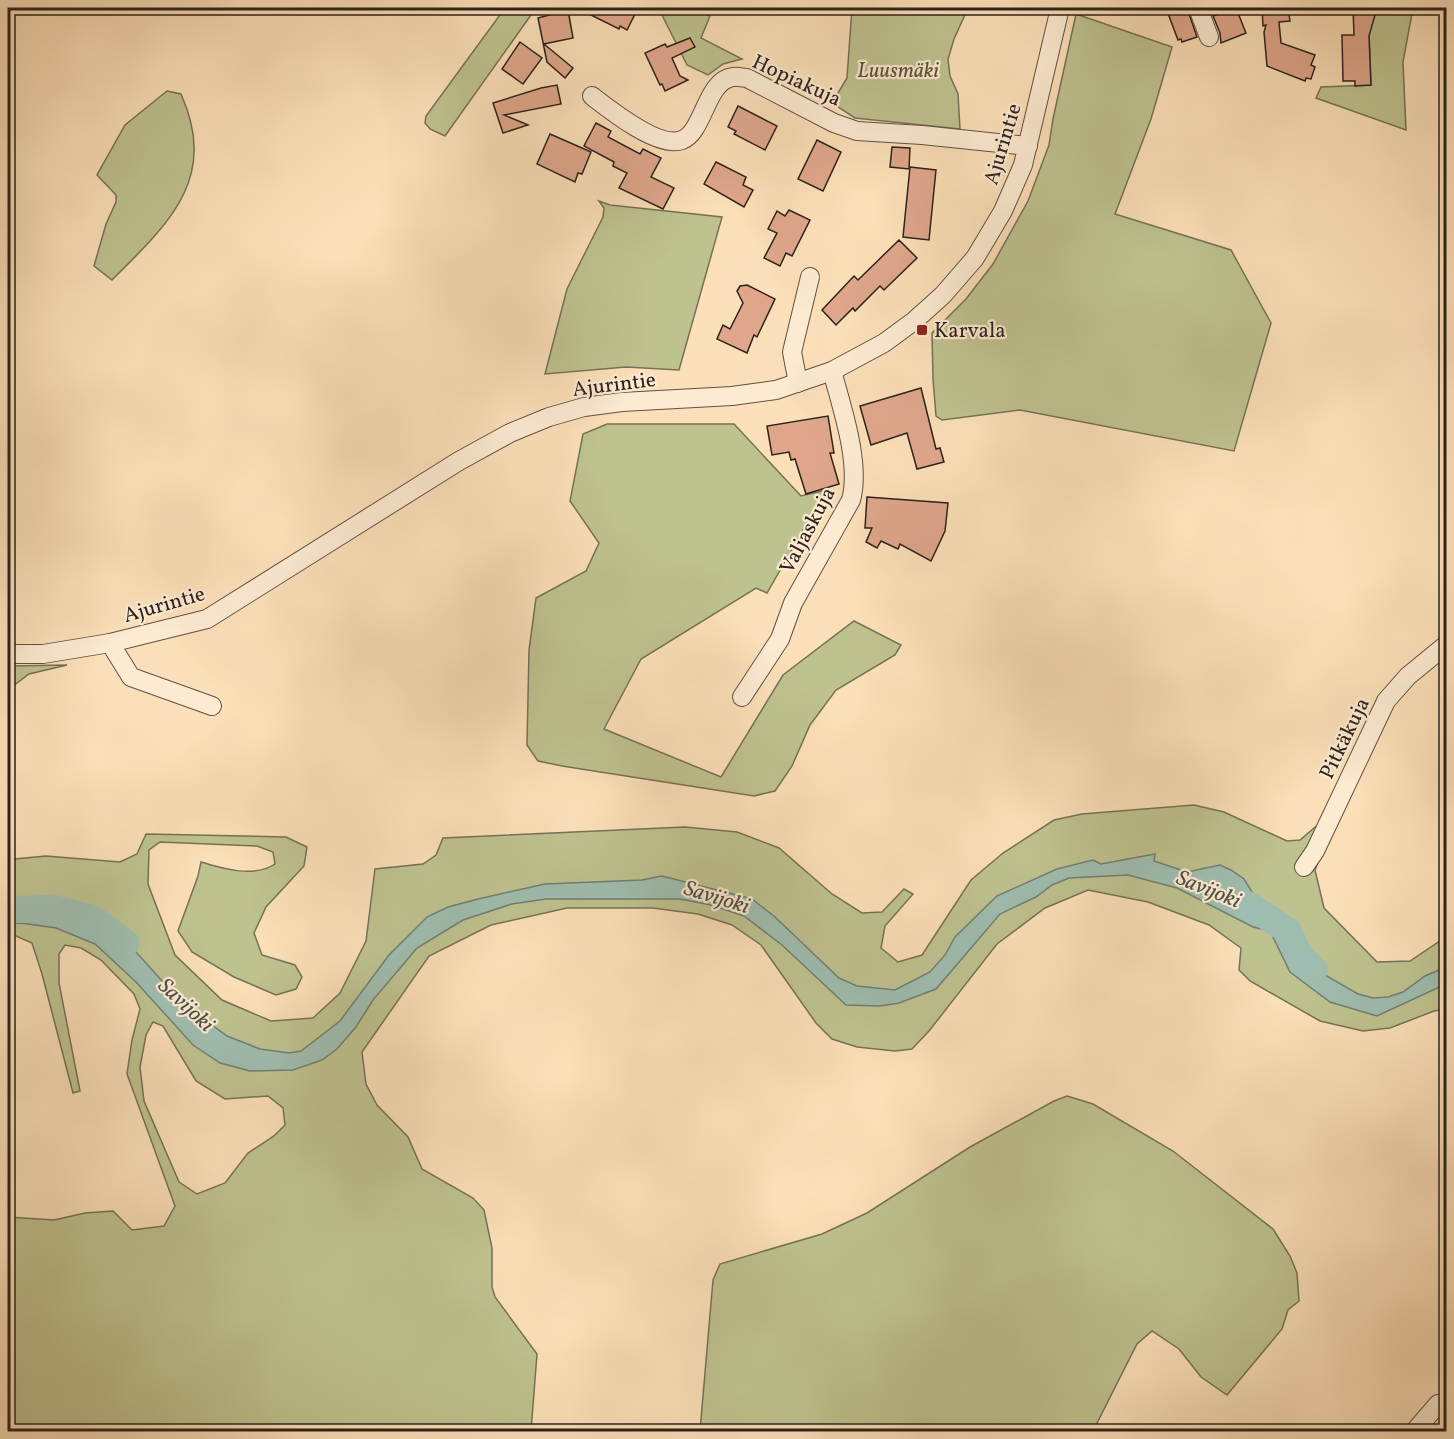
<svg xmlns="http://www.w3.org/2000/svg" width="1454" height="1439" font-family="Vollkorn,serif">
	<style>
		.green { fill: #bec28f; stroke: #757255; stroke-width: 1.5; fill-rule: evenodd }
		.water { fill: #9fbdaf; stroke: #717f74; stroke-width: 1.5 }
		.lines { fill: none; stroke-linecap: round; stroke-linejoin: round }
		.river { stroke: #9fbdaf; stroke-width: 27 }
		.building { fill: #dfa68b; stroke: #2c221b; stroke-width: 1.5 }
		.minor-casing { stroke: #605142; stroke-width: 20 }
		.minor { stroke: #fcead1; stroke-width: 18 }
		.poi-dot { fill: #8f2418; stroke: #fcead1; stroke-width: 2 }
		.labels { text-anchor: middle; stroke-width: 4.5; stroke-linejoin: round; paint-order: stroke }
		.park-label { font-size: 21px; font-style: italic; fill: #58523e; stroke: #fcead1 }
		.street-label { font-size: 21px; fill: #2c221b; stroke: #fcead1 }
		.poi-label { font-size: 21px; fill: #2c221b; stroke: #fcead1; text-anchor: start }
		.water-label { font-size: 22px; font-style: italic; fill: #4e5047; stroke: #fcead1 }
	</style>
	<rect width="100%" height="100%" fill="#fbdfb8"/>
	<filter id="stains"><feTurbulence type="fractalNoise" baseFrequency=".00333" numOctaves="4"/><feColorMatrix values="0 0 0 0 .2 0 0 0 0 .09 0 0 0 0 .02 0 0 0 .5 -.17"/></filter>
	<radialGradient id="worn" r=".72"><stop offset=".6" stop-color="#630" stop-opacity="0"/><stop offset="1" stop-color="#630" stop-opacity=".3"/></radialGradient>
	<g class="green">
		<polygon points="505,8 536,8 445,136 430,129 425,123 426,116"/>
		<polygon points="651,8 693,8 710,16 701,38 742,59 723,64 708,75 687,65 661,13"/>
		<polygon points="852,8 968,8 954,39 948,59 950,76 958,94 960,129 855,118 832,103 847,78"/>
		<polygon points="1377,8 1413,8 1403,62 1406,130 1316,98 1321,87 1371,85 1369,31"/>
		<polygon points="1076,14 1172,47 1151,119 1115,214 1231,250 1271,323 1234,451 1020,410 942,420 936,416 933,379 932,333 966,299 993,264 1028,201 1049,145 1053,119"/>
		<path d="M167,91L181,94C219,179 168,224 112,280L94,266L106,224L116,202V195L97,175L125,125Z"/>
		<polygon points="599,201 610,205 722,217 679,370 626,367 545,374 567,289 603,217 604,208"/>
		<polygon points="607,424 734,424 801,496 826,490 767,593 756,588 641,659 604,729 721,777 783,675 854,621 901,645 895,655 836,690 810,725 792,766 775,791 754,796 562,766 538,761 527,745 529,650 536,598 586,571 599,543 570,501 583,434"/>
		<polygon points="67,665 29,674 8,690 8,666"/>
		<path d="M1194,805L1224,812L1287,841L1300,840L1321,822L1333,826L1315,870L1324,908L1377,962L1410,961L1446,937V1009L1434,1011L1390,1028L1363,1031L1320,1021L1250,981L1239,970L1241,948L1209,925L1148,902L1088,890L1045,908L997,944L929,1031L912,1049L895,1051L857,1047L832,1039L816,1023L761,945L732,925L698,914L653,908H567L491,925L429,956L362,1052L366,1084L377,1105L408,1137L422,1169L473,1198L484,1210L492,1248V1287L495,1297L537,1354L531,1431H8V1217L54,1220L85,1213L113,1211L132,1230L164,1226L175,1206L127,1074L132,1040L140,1009L134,994L101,960L81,948L65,945L59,954V983L80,1091L73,1093L42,974L32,943L14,935L8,938V863L15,859L46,856L120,862L137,854L146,834L286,837L307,847L304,866L266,907L254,933L262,955L295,965L302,977L296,989L276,995L234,977L192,952L178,931L198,876L201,862C224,869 254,878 275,864L273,852L257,846L160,842L149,850L148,884L175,955L222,1000L271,1021L313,1018L340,993L366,941L375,869L423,864L436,855L443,838L685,827L737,832L779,848L832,894L862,913L882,912L904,889L913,894L885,926L881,948L898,962L922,955L971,880L1003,853L1054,820L1082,814ZM153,1022L163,1026L196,1081L225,1099L268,1096L283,1108L285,1125L274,1136L248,1153L225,1183L197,1194L179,1182L144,1101L140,1067L146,1035Z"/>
		<polygon points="1067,1096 1093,1104 1173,1151 1273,1229 1290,1256 1297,1273 1299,1301 1288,1310 1282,1329 1227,1395 1201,1377 1179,1349 1152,1331 1137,1344 1093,1431 700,1431 713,1280 720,1264 822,1234 867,1213 970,1147 1054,1101"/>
	</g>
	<polygon class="water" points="1155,854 1154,861 1187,872 1220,865 1231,870 1244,879 1268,918 1291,939 1318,971 1358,994 1373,998 1388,997 1403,992 1425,976 1446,967 1446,984 1377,1016 1330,1002 1290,972 1270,931 1253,927 1177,888 1128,875 1069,878 1052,885 1036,897 1000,914 936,989 899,1003 880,1006 846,1005 782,945 744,916 711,905 680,899 546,899 512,904 463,920 417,948 373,1000 356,1027 337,1049 322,1060 293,1070 250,1071 220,1063 193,1045 136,982 95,944 56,928 21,923 8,924 8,904 28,904 73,913 97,922 127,942 181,1002 227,1036 260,1049 289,1053 301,1051 340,1021 389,955 427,917 448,907 478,899 545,884 642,880 662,876 752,899 775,917 839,978 857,986 895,990 930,972 945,955 955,937 997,896 1057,869 1093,860 1101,864"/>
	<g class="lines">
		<g class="river">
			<polyline points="1236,900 1251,906 1288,931 1300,956 1314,970"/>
			<polyline points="8,910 52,908 92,918 126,943"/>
		</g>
	</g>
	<g class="building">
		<polygon points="577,8 627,8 636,12 627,30 620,26 619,29"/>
		<polygon points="1166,8 1187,8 1197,37 1182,42 1181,39 1178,40"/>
		<polygon points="1236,8 1246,33 1221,43 1220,33 1213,16"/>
		<polygon points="1262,8 1288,8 1290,21 1279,22 1281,43 1315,55 1311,65 1315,67 1311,79 1306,78 1305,81 1267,66 1264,32 1266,25 1263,26"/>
		<polygon points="1353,8 1377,8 1369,36 1371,85 1355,86 1355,81 1343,81 1342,35 1354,35"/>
		<polygon points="568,10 573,38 544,44 573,68 565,78 547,62 538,18"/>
		<polygon points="690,38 695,47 672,58 680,76 688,80 665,91 662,84 660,85 645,53 665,44 667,47"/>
		<polygon points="520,42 542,58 523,84 502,69"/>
		<polygon points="557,85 561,104 504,115 528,125 503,133 493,103 541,88"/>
		<polygon points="738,106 777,126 765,150 734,134 736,131 728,127"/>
		<polygon points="596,123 611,131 608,137 640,154 643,149 661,158 651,177 674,188 663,209 619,188 627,173 613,166 614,162 584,146"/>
		<polygon points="550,134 591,152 582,174 578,173 575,182 537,164"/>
		<polygon points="817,140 841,152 823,191 798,179"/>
		<polygon points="892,147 910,148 909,169 890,167"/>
		<polygon points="716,162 746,177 743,185 753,190 744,207 704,184"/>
		<polygon points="910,167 936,170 929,240 903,237"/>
		<polygon points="789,210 810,220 792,256 786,253 780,266 764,258 777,233 768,229 777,211 785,216"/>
		<polygon points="899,240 917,258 884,290 880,286 855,311 853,308 836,325 822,310 854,276 858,280"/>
		<polygon points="747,285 775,299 757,337 754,335 747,353 717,339 723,325 730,329 743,303 737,291 740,286"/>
		<polygon points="921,388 936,449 940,448 944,462 917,469 907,433 871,445 860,406"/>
		<polygon points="828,416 834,453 830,453 839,484 806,494 795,459 791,460 789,452 772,455 767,426"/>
		<polygon points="867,497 948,503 945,531 931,561 900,544 898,549 881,541 877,548 866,542 872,528 865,528"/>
	</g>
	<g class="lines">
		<g class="minor-casing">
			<g id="minor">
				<polyline points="1198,8 1209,37"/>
				<path d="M592,96C610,110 659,149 682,140C704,132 706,80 733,77C737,76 743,78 747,78L834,123L857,131L922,135L1028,146"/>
				<polyline points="798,383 792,352 810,277"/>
				<polyline points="110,643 131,677 212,706"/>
				<polyline points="8,654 43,654 110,643 207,619 459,461 510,433 549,417 584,407 622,402 732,396 776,390 832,371 884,343 914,321 943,295 975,258 1003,211 1023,165 1060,8"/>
				<path d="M742,697L780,639L793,603L851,500C861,464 842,408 832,371"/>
				<polyline points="1304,867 1315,851 1386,701 1408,676 1446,645"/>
				<polyline points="1414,1432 1438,1404 1446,1406"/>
			</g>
		</g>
		<use href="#minor" class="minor"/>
	</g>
	<rect class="poi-dot" x="916" y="324" width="12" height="12" rx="3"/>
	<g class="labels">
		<g class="park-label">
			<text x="898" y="77">Luusmäki</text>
		</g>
		<g class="street-label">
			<text transform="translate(797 80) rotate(25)" y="7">Hopiakuja</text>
			<text transform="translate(1002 144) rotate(-73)" y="7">Ajurintie</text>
			<text transform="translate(614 384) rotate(-7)" y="7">Ajurintie</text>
			<text transform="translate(807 530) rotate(-62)" y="7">Valjaskuja</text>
			<text transform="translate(164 604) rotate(-16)" y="7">Ajurintie</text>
			<text transform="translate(1344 738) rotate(-64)" y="7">Pitkäkuja</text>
		</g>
		<g class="poi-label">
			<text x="934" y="337">Karvala</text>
		</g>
		<g class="water-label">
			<text transform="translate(1209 888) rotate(22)" y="8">Savijoki</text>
			<text transform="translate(717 896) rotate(17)" y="8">Savijoki</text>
			<text transform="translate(187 1004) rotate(43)" y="8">Savijoki</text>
		</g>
	</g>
	<rect width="1454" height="1439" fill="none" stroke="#fbdfb8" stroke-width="30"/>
	<rect x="9" y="9" width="1436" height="1421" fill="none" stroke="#2c221b" stroke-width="3"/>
	<rect x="15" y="15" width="1424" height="1409" fill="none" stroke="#2c221b" stroke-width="1.5"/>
	<rect width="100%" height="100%" filter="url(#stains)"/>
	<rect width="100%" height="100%" fill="url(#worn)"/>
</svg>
